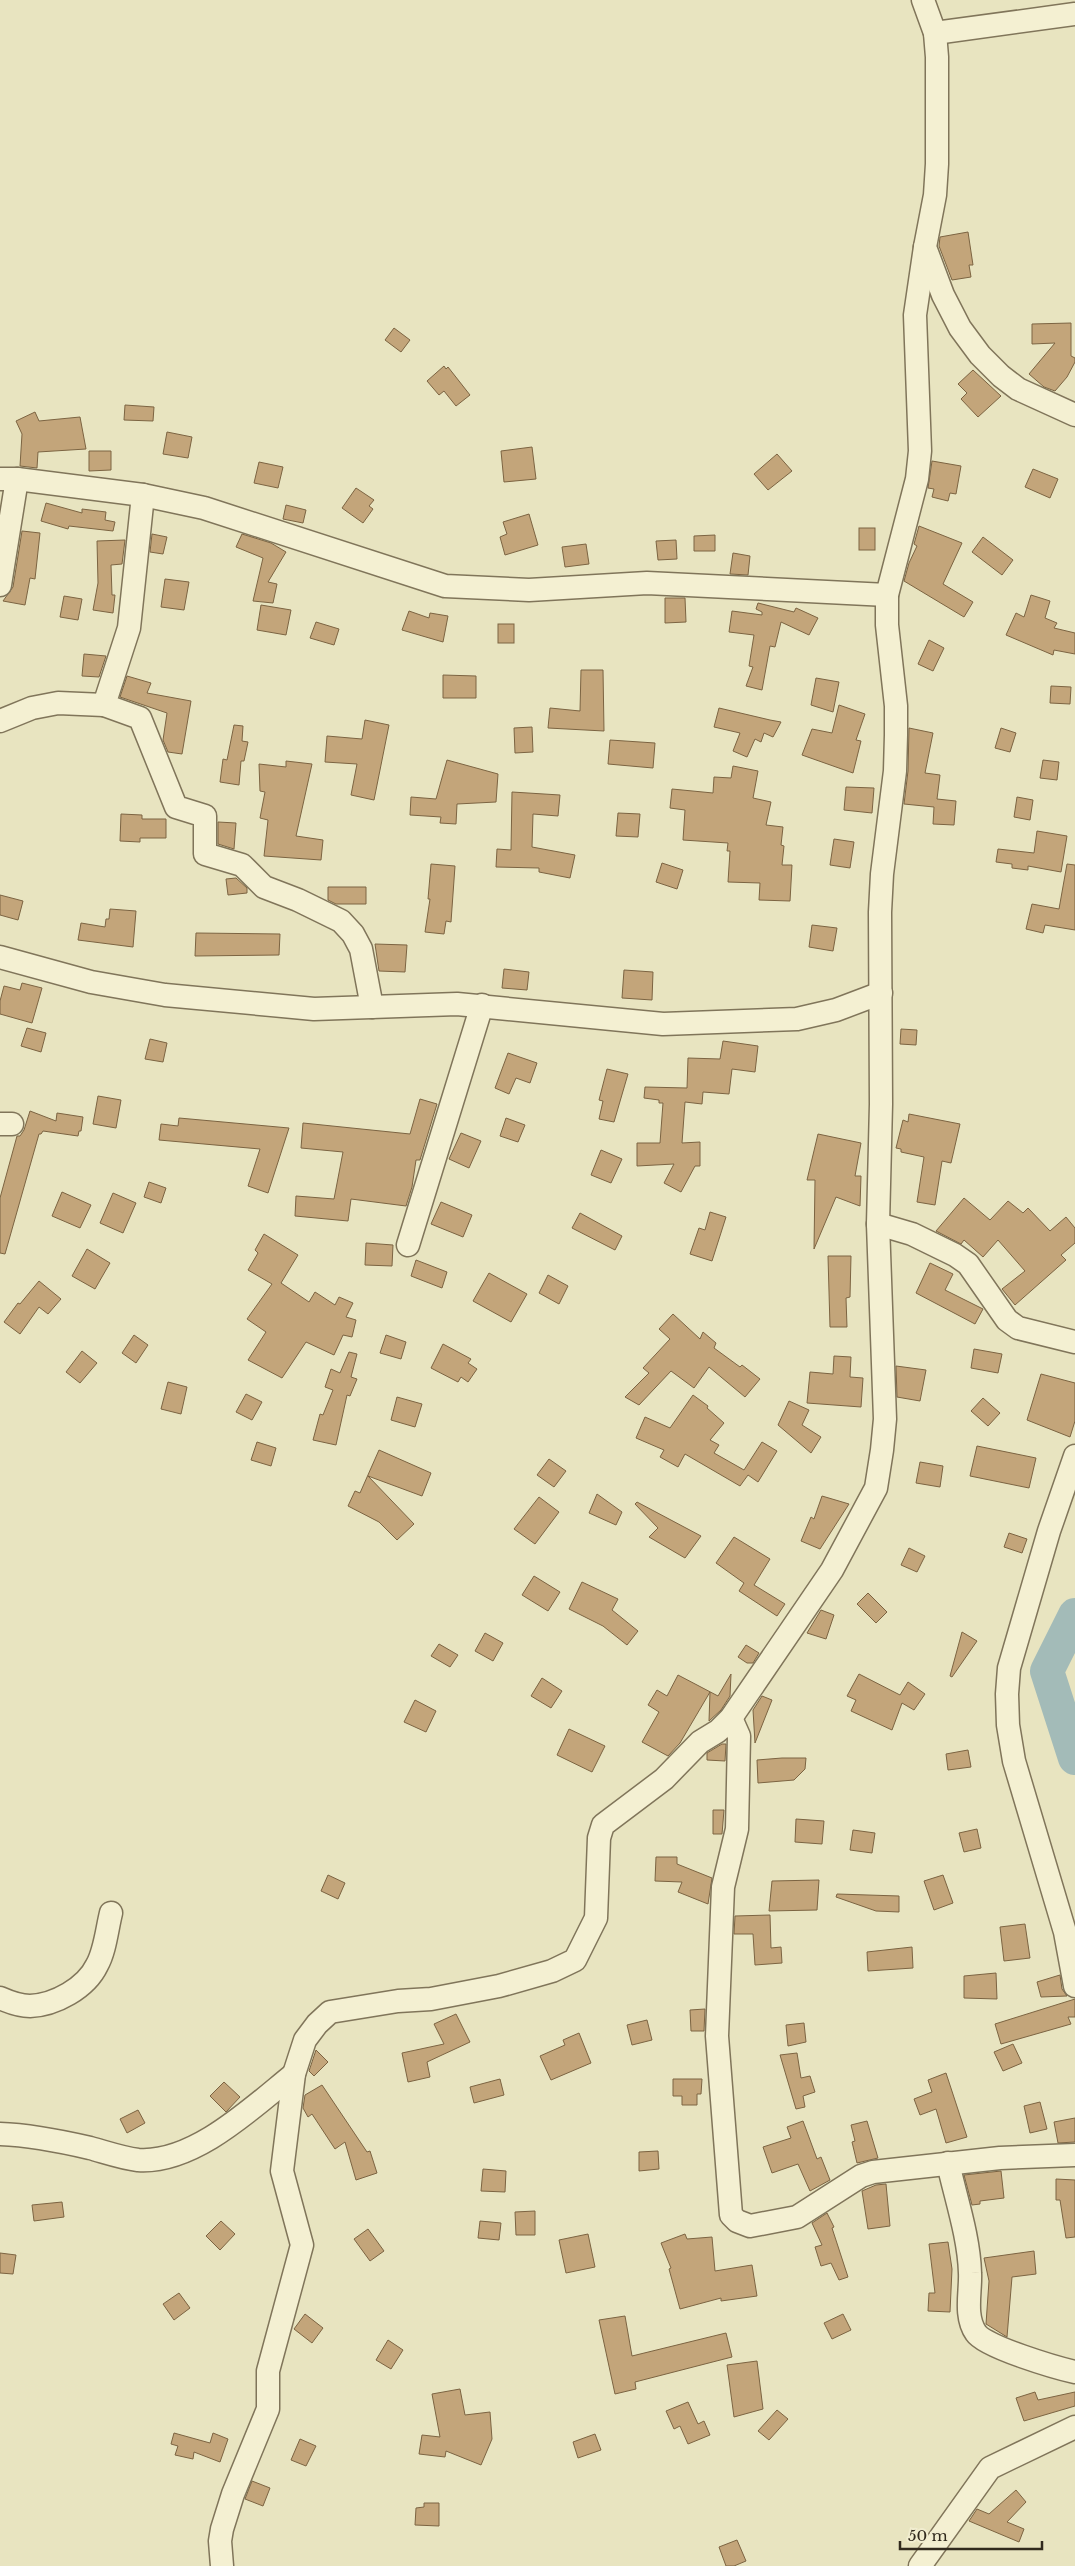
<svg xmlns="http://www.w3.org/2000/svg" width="1075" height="2566" font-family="'Libre Baskerville',serif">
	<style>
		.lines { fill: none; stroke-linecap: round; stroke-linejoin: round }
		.river { stroke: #a3bbb8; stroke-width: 34 }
		.building { fill: #c3a57a; stroke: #7c6442 }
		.minor-casing { stroke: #80755a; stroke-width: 25 }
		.minor { stroke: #f4f0d2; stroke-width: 22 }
	</style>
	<rect width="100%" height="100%" fill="#e8e4c0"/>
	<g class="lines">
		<polyline class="river" points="1075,1615 1047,1671 1075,1758"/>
	</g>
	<g class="building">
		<polygon points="968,232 973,265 969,265 971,277 952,280 939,246 940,237"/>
		<polygon points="1071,323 1071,356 1075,358 1075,362 1067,377 1055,391 1044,387 1029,374 1055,343 1032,344 1032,324"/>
		<polygon points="394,328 410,340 401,352 385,340"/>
		<polygon points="444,366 446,369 448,367 470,395 456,406 444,391 439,395 427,381"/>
		<polygon points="973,370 1001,396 978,417 961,399 967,393 958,384"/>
		<polygon points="125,405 154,407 153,421 124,420"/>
		<polygon points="35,412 39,421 80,417 86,449 38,452 37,468 20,466 22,434 16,421"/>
		<polygon points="167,432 192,437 188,458 163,454"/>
		<polygon points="532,447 536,479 504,482 501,451"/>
		<polygon points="89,451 111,451 111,470 89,471"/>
		<polygon points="777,454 792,471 768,490 754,474"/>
		<polygon points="932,461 961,466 956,494 950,493 948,501 932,497 934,489 928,488"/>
		<polygon points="259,462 283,467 278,488 254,483"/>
		<polygon points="1033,469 1058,479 1050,498 1025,487"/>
		<polygon points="356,488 374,500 369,506 373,509 363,523 342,508"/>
		<polygon points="46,503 82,513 82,509 106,512 105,520 115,522 113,531 69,526 68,529 41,521"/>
		<polygon points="286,505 306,510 303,523 283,519"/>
		<polygon points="529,514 538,545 505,555 500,537 507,534 503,522"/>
		<polygon points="919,526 962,543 943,584 973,602 964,617 904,581 909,563 917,546 914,544"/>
		<rect x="859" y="528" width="16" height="22"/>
		<polygon points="22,531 40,533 35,579 30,578 25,605 3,601 13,587"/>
		<polygon points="152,534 167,537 163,554 150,552"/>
		<polygon points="242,534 271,543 286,552 268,582 277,584 273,603 253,601 263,558 236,547"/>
		<polygon points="715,535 715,551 694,551 694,536"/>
		<polygon points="983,537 1013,560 1002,575 972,552"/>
		<polygon points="125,540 122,564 111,565 112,595 115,595 113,613 93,610 98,583 97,541"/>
		<polygon points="676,540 677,559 658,560 656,541"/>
		<polygon points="586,544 589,564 565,567 562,547"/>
		<polygon points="733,553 750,556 748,575 730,574"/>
		<polygon points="165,579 189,582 184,610 161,607"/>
		<polygon points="1031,595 1050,601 1045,618 1057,623 1054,628 1075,633 1075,654 1054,650 1053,655 1006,635 1016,613 1024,617"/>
		<polygon points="64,596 82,599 78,620 60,617"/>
		<polygon points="665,598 685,598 686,622 665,623"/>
		<polygon points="758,603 794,612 796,608 818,618 809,635 781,622 775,647 770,646 762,690 746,686 753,667 749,666 754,635 729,632 732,611 762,615 762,612 756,609"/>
		<polygon points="261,605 291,610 286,635 257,630"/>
		<polygon points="409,611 429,618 430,613 448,616 443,642 402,630"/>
		<polygon points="316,622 339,629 334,645 310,638"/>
		<rect x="498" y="624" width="16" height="19"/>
		<polygon points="929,640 944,648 933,671 918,664"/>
		<polygon points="84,654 106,656 99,677 82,676"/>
		<polygon points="581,670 603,670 604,731 548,728 550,708 580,711"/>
		<polygon points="443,675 476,676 476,698 443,698"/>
		<polygon points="127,676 151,683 147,693 191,701 182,754 168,752 163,740 167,713 120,697"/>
		<polygon points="816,678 839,682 833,712 811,705"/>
		<polygon points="1051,686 1071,687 1070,704 1050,703"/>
		<polygon points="839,705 865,714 856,740 861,741 853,773 802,755 812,729 832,733"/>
		<polygon points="719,708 770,720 781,722 773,737 764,733 761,742 755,739 747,757 733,751 740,733 714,727"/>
		<polygon points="365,720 389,725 374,800 351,795 357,764 325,762 327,736 362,739"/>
		<polygon points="234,725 243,726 242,741 248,742 244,761 241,761 239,785 220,782 223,759 227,760"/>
		<polygon points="532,727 533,752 515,753 514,728"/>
		<polygon points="909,728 933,733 925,773 940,775 937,799 956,801 954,825 933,824 934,807 904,804 908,771"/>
		<polygon points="1001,728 1016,733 1010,752 995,748"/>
		<polygon points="610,740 655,743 653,768 608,764"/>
		<polygon points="447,760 498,774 496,802 457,804 456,824 440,823 441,817 410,815 411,797 436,799"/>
		<polygon points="1043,760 1059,762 1057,780 1040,778"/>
		<polygon points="286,761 312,764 296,836 323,840 321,860 264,856 268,820 260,818 265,792 260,791 259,764 286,767"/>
		<polygon points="733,766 758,771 753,798 771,802 766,825 783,827 781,845 784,846 782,865 792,865 790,901 759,900 760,883 728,882 730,851 727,851 728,843 683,840 685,810 670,808 672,789 713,793 714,777 731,778"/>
		<polygon points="846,787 874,788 872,813 844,810"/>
		<polygon points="512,792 560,795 558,816 533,814 532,847 575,855 570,878 539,872 539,868 496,867 497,849 511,850"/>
		<polygon points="1017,797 1033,800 1030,820 1014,817"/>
		<polygon points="618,813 640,814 638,837 616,836"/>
		<polygon points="121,814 142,815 142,819 166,819 166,838 140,838 140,842 120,841"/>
		<polygon points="218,822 236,823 234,849 218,844"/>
		<polygon points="1037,831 1067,836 1061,872 1028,866 1028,870 1012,868 1012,864 996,862 998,849 1034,853"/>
		<polygon points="834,839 854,842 850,868 830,865"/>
		<polygon points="662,863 683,870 677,889 656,882"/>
		<polygon points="431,864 455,866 451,922 446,921 444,934 425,932 430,899 428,899"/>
		<polygon points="1067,864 1075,865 1075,930 1045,925 1043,933 1026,929 1032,904 1059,909"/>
		<polygon points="236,878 247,888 247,893 228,895 226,879"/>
		<polygon points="328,887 366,887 366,904 336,904 328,900"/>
		<polygon points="0,895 23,901 18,920 0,915"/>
		<polygon points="110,909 136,911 133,947 78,940 81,923 105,927 106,919 109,919"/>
		<polygon points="812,925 837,928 833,951 809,947"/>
		<polygon points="196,933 280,934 279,955 195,956"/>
		<polygon points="375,944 407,945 405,972 379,971"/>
		<polygon points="504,969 529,972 527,990 502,988"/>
		<polygon points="624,970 653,972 652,1000 622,998"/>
		<polygon points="22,983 42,988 32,1023 0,1014 0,1001 4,986 20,990"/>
		<polygon points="27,1028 46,1033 41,1052 21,1046"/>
		<polygon points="901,1029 917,1030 916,1045 900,1044"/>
		<polygon points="150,1039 167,1043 163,1062 145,1059"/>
		<polygon points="723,1041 758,1046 755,1072 732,1069 729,1094 703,1092 702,1104 685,1102 682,1143 700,1142 700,1166 695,1166 681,1192 664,1183 674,1164 637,1166 637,1143 660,1143 663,1103 659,1103 659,1100 644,1098 645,1087 687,1088 688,1058 720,1059"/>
		<polygon points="508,1053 537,1063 530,1083 516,1078 509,1094 495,1088"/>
		<polygon points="607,1069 628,1074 614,1122 599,1119 603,1101 599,1100"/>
		<polygon points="98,1096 121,1100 116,1128 93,1124"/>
		<polygon points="420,1099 437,1104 420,1160 416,1160 412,1187 406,1206 351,1199 348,1221 295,1216 296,1196 334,1199 343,1152 301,1148 303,1123 410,1134"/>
		<polygon points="30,1111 56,1121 57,1113 83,1117 81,1131 79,1131 78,1136 43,1131 41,1134 39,1134 5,1254 0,1253 0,1198 17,1136 20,1136 24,1130"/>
		<polygon points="909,1114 960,1124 951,1163 942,1161 935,1205 917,1202 924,1157 901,1152 901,1149 896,1148 903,1120 908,1122"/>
		<polygon points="179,1118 289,1128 268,1193 248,1186 260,1149 159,1140 161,1124 178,1126"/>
		<polygon points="506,1118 525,1125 518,1142 500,1136"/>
		<polygon points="461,1133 481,1141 469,1168 449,1159"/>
		<polygon points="818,1134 861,1143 855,1176 861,1176 860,1206 836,1197 814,1249 815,1180 807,1180"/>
		<polygon points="601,1150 622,1159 611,1183 591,1175"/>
		<polygon points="149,1182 166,1188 161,1203 144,1197"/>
		<polygon points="62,1192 91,1205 80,1228 52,1216"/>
		<polygon points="113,1193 136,1203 123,1233 100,1223"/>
		<polygon points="964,1198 990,1220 1008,1201 1023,1213 1028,1208 1050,1231 1066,1217 1075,1228 1075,1243 1061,1255 1066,1260 1015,1305 1002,1289 1025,1271 998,1240 983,1257 964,1240 961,1244 936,1231"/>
		<polygon points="441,1202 472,1215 463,1237 431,1224"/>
		<polygon points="710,1212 726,1217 712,1261 690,1254 699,1228 705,1230"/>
		<polygon points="580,1213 622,1236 615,1250 572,1228"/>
		<polygon points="264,1234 298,1255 281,1283 309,1302 315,1292 335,1305 339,1297 353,1303 346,1317 356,1320 352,1337 343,1335 334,1355 306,1342 282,1378 248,1360 266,1332 247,1319 272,1284 248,1270 258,1253 255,1250"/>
		<polygon points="366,1243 393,1245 392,1266 365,1265"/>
		<polygon points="87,1249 110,1263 95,1289 72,1276"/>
		<polygon points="828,1256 851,1256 850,1297 846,1298 847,1327 830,1327"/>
		<polygon points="416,1260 447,1272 442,1288 411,1276"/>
		<polygon points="930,1263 953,1274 945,1290 983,1309 975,1324 916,1293"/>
		<polygon points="489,1273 527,1294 511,1322 473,1301"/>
		<polygon points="548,1275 568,1286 559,1304 539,1293"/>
		<polygon points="39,1281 61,1299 48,1314 39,1307 20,1334 4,1322 18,1303 20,1304"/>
		<polygon points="673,1314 700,1339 703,1332 716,1343 714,1348 740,1367 742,1365 760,1379 745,1397 709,1367 694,1388 671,1371 639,1405 625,1397 649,1373 643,1368 670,1339 659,1329"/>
		<polygon points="134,1335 148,1345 136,1363 122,1353"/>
		<polygon points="386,1335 406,1342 401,1359 380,1353"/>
		<polygon points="443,1344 471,1359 468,1363 477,1369 468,1382 461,1377 458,1382 431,1368"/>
		<polygon points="974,1349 1002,1354 998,1373 971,1368"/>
		<polygon points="82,1351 97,1363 80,1383 66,1372"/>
		<polygon points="349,1352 357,1354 351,1377 357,1379 350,1396 347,1395 336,1445 313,1440 320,1414 323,1415 333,1390 325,1387 331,1369 340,1373"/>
		<polygon points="834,1356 851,1357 850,1377 863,1378 861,1407 807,1403 810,1372 833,1374"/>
		<polygon points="896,1366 926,1370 920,1401 897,1397"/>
		<polygon points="1041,1374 1075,1383 1075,1421 1070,1437 1027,1420"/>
		<polygon points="168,1382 187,1387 181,1414 161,1409"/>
		<polygon points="246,1394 262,1402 252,1420 236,1412"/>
		<polygon points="693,1395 708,1406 707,1408 724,1423 710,1440 719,1445 714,1453 744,1470 762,1442 777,1451 758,1482 748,1475 740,1486 685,1454 678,1467 660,1457 664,1450 636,1438 645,1417 670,1428"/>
		<polygon points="397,1397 422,1404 415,1427 391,1420"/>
		<polygon points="983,1398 1000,1413 988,1426 971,1411"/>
		<polygon points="789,1401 809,1410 802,1425 821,1437 811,1453 778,1425"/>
		<polygon points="257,1442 276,1448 271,1466 251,1460"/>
		<polygon points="977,1446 1036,1458 1029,1488 970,1476"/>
		<polygon points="379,1450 431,1473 422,1496 368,1476 414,1524 397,1540 379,1522 348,1506 355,1491 360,1493"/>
		<polygon points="549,1459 566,1471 554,1487 537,1475"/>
		<polygon points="920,1462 943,1466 940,1487 916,1483"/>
		<polygon points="597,1494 622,1512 616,1525 589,1513"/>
		<polygon points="822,1496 849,1504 820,1549 801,1541 811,1517 814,1519"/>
		<polygon points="539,1497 559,1512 535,1544 514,1529"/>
		<polygon points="637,1502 701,1536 685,1558 649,1537 658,1528 635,1504"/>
		<polygon points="1009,1533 1027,1539 1022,1553 1004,1547"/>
		<polygon points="734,1537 770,1559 754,1585 785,1604 777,1616 739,1591 744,1583 716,1563"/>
		<polygon points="909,1548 925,1556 917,1572 901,1565"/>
		<polygon points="534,1576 560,1592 548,1611 522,1595"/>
		<polygon points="582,1582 618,1599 612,1610 638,1631 627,1645 603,1626 569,1609"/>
		<polygon points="868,1593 887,1612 876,1623 857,1604"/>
		<polygon points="821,1610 834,1615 826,1639 807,1633"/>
		<polygon points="962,1632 977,1641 952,1677 950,1676"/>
		<polygon points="485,1633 503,1643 493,1661 475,1651"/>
		<polygon points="439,1644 458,1655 450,1667 431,1656"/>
		<polygon points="746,1645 759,1653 753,1663 747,1663 738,1657"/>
		<polygon points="731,1674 730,1696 721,1710 709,1721 710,1692 680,1743 668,1756 642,1742 659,1712 648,1705 657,1690 667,1696 678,1675 718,1696"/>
		<polygon points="859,1674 900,1695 908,1682 925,1694 914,1710 902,1703 892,1730 851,1711 856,1700 847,1696"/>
		<polygon points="542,1678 562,1691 551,1708 531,1696"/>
		<polygon points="762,1696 772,1700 755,1743 753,1710"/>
		<polygon points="415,1700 436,1711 426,1732 404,1722"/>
		<polygon points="569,1729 605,1746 592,1772 557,1755"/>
		<polygon points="722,1744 726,1744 725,1761 707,1760 707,1753"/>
		<polygon points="968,1750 971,1767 948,1770 946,1754"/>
		<polygon points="782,1758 806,1758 805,1769 794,1780 758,1783 757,1760"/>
		<polygon points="713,1810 724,1810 722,1834 713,1834"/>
		<polygon points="796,1819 824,1821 822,1844 795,1842"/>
		<polygon points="977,1829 981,1848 964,1852 959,1833"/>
		<polygon points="853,1830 875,1833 872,1853 850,1850"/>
		<polygon points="656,1857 677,1857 677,1864 712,1878 708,1904 678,1892 682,1882 655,1881"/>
		<polygon points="328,1875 345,1883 338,1899 321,1891"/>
		<polygon points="943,1875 953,1903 934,1910 924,1881"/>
		<polygon points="819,1880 817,1910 769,1911 772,1881"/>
		<polygon points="837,1894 899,1896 899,1912 876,1911 836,1897"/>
		<polygon points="770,1915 771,1948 781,1947 782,1963 755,1965 753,1934 734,1934 735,1916"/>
		<polygon points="1025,1924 1030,1958 1004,1961 1000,1927"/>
		<polygon points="912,1947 913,1968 868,1971 867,1952"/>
		<polygon points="996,1973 997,1999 964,1998 964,1976"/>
		<polygon points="1060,1975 1062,1989 1067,1996 1041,1997 1037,1982"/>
		<polygon points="1075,1999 1075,2017 1068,2017 1071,2024 1001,2044 995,2024"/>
		<polygon points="705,2009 704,2031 691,2031 690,2010"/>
		<polygon points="456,2014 470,2042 427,2062 430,2077 408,2082 402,2053 444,2044 434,2024"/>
		<polygon points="647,2020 652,2040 632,2045 627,2025"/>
		<polygon points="804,2023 806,2042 788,2046 786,2025"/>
		<polygon points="579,2033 591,2063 551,2080 540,2056 565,2045 563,2040"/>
		<polygon points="1013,2044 1022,2063 1003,2071 994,2052"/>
		<polygon points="316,2050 328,2062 314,2076 309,2071"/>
		<polygon points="797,2053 801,2078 810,2076 815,2092 803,2096 805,2107 796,2109 780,2055"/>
		<polygon points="946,2073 967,2137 946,2143 936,2109 920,2115 914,2099 932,2092 928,2080"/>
		<polygon points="500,2079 504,2095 474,2103 470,2087"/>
		<polygon points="673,2079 702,2079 701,2094 697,2094 697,2105 682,2105 682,2096 673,2096"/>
		<polygon points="224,2082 240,2097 226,2112 210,2096"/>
		<polygon points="322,2085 367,2152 370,2151 377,2173 356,2180 345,2142 335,2149 312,2114 308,2117 303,2108 305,2095"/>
		<polygon points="1040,2102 1047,2129 1030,2133 1024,2106"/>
		<polygon points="138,2110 145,2123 127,2133 120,2119"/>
		<polygon points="1075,2118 1075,2142 1058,2143 1054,2122"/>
		<polygon points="803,2121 817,2159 821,2157 830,2180 810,2191 798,2164 772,2173 763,2147 791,2138 787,2127"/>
		<polygon points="867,2121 878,2158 857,2163 852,2142 855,2141 851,2125"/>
		<polygon points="658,2151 659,2169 639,2171 639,2152"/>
		<polygon points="483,2169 506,2171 505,2192 481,2191"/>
		<polygon points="1001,2171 1004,2198 980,2201 980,2204 972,2205 964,2175"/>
		<polygon points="1056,2179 1075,2180 1075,2237 1066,2238 1060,2200 1056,2200"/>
		<polygon points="886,2184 890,2226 868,2229 862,2191 876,2185"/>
		<polygon points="62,2202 64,2217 34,2221 32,2205"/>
		<polygon points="535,2211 535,2235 516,2235 515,2212"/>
		<polygon points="827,2213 834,2227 832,2228 848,2277 839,2280 831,2263 821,2266 815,2247 822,2245 812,2223"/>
		<polygon points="221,2221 235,2234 220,2250 206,2236"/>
		<polygon points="480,2221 501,2223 499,2240 478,2238"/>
		<polygon points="368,2229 384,2251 370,2261 354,2239"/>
		<polygon points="588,2234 595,2267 566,2273 559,2240"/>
		<polygon points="685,2234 687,2239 712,2237 715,2271 752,2265 757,2296 721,2301 721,2298 680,2309 669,2269 671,2268 661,2243"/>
		<polygon points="948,2242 952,2269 950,2312 928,2311 929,2293 935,2293 929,2244"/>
		<polygon points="1034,2251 1036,2274 1012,2277 1007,2337 986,2324 989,2281 984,2258"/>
		<polygon points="0,2253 16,2255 13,2274 0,2273"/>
		<polygon points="179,2293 190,2308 174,2320 163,2304"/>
		<polygon points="305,2314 323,2328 312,2343 294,2329"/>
		<polygon points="843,2314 851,2330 832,2339 824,2323"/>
		<polygon points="625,2316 632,2356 726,2333 732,2357 635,2382 636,2389 615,2394 599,2320"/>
		<polygon points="388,2340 403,2350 391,2369 376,2360"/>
		<polygon points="757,2361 763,2409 734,2417 727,2365"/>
		<polygon points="460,2389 465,2415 490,2412 492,2439 481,2465 446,2451 445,2457 419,2454 422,2435 440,2437 432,2394"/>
		<polygon points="1035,2392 1038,2400 1075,2392 1075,2406 1024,2421 1016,2398"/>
		<polygon points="688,2402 698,2424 704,2421 710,2435 688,2444 680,2426 674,2429 666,2411"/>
		<polygon points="777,2410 788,2419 769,2440 758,2431"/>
		<polygon points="174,2433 210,2443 213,2433 228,2439 220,2462 194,2452 193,2459 175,2455 178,2446 171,2444"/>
		<polygon points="595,2434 601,2450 578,2458 573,2442"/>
		<polygon points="300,2439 316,2446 306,2466 291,2460"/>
		<polygon points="252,2481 270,2488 263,2506 245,2499"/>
		<polygon points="1016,2490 1026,2502 1007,2522 1024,2529 1019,2542 969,2521 977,2509 989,2514"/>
		<polygon points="424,2503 439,2503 439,2526 415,2525 416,2508 424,2507"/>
		<polygon points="737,2540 746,2561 734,2566 726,2566 719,2547"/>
	</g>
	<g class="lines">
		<g class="minor-casing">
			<g id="minor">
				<polyline points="923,0 935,33 937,57 937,164 935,195 925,247 943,295 960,328 980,355 1001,376 1018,389 1075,415"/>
				<polyline points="935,33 1075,14"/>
				<polyline points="0,479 17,479 0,585"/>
				<polyline points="17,479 143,495 204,508 445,586 529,590 647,583 887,595"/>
				<polyline points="143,495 129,628 104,705 140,718 176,807 205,816 205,854 242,865 264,887 298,900 341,921 353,934 361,949 372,1007"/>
				<polyline points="0,721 32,708 58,703 104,705"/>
				<polyline points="0,957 91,982 165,995 314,1009 457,1004 663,1024 797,1019 836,1010 881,993"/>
				<polyline points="0,1124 12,1124"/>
				<polyline points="878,1224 912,1234 955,1255 968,1264 1007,1320 1018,1328 1075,1342"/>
				<polyline points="408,1245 482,1005"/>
				<polyline points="1075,1456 1049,1531 1009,1668 1007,1694 1008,1725 1014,1761 1065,1932 1075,1986"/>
				<polyline points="731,1718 739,1736 737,1829 723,1887 717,2036 731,2215 737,2221 750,2226 797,2217 861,2176 873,2172 1000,2158 1075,2155"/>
				<path d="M0,1998C9,2002 20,2006 30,2006C55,2005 86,1988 97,1965C105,1951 107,1929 111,1913"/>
				<path d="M0,2134C30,2135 60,2141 90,2148C105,2152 122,2158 138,2160C194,2164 253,2107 294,2074"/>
				<path d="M948,2163C956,2199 969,2237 970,2273C971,2291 964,2316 976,2333C985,2347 1057,2368 1075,2372"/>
				<polyline points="222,2566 220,2541 222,2529 233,2494 268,2409 268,2371 302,2245 282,2171 294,2074 305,2040 317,2024 330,2012 398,2001 431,1999 499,1986 552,1971 575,1960 596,1918 599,1838 603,1825 664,1779 700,1742 718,1731 731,1718 832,1570 876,1488 882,1450 885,1419 878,1224 881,1104 880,912 882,874 895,771 896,735 896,706 887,625 887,595 917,479 920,451 915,315 925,247"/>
				<polyline points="920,2566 990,2468 1075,2427"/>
			</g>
		</g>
		<use href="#minor" class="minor"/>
	</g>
	<path d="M900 2541v8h142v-8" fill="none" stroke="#312a1d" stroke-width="2.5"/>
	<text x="908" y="2541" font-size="15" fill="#312a1d" stroke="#f1edcf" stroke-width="4" paint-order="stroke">50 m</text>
</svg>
